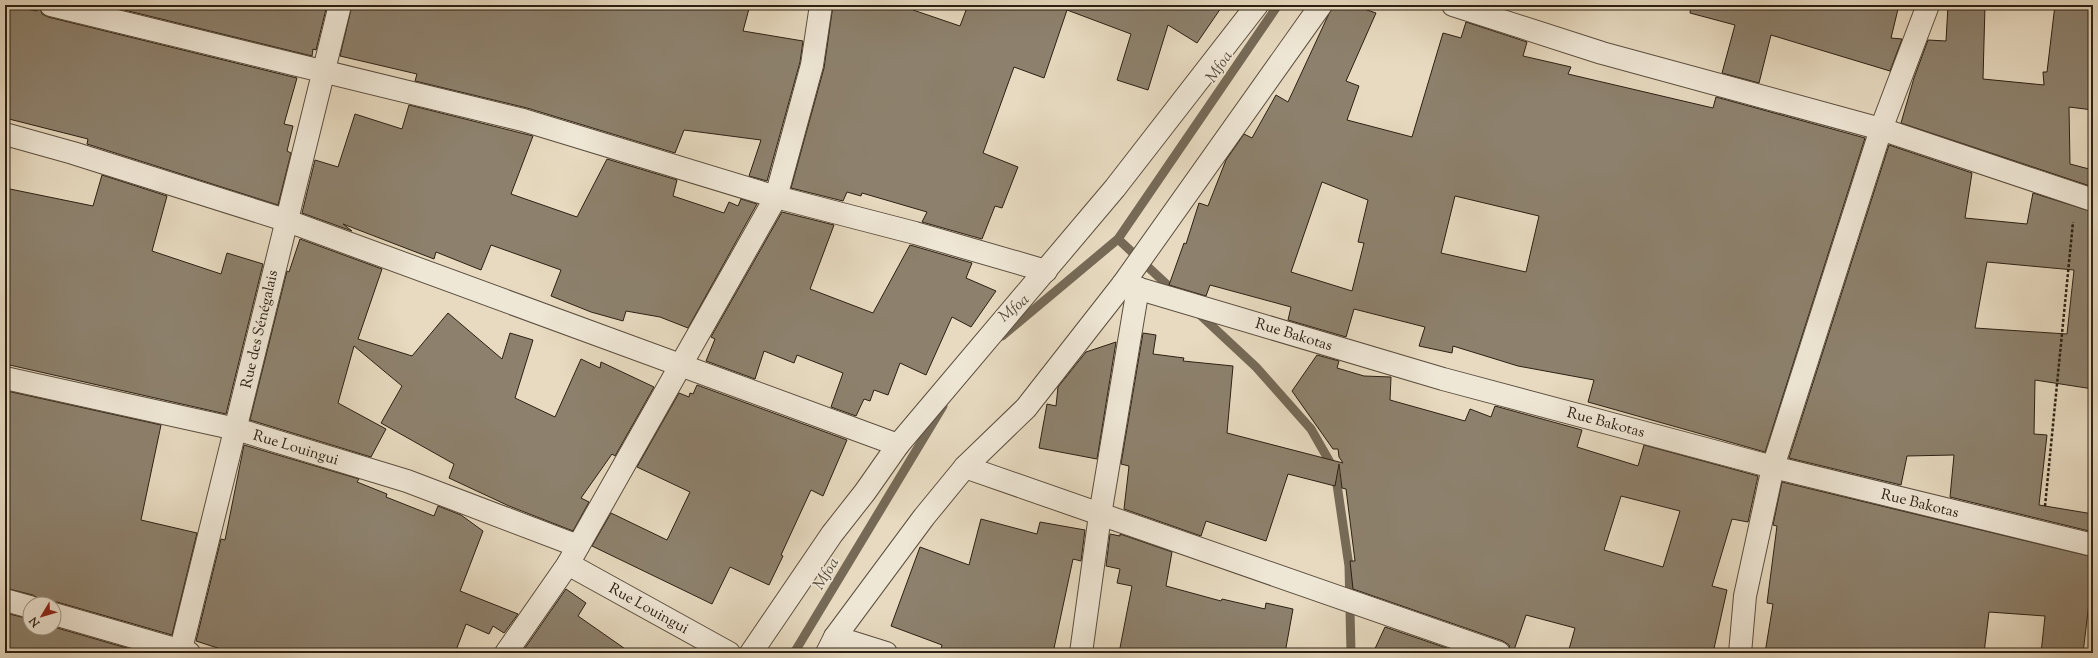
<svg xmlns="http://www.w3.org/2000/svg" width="2098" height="658" font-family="'Sorts Mill Goudy',serif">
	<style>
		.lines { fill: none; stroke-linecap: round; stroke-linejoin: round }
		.stream { stroke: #766a57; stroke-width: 9 }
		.building { fill: #8d816d; stroke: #2c2013; fill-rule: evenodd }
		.street-casing { stroke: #5b4e3e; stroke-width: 24 }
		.path { stroke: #2c2013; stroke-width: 2.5; stroke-dasharray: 3 2; stroke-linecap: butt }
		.street { stroke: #efe7d6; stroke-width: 22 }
		.labels { text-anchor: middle; stroke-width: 3.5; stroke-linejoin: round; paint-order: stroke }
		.street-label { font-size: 15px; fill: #2c2013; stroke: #efe7d6 }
		.water-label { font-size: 16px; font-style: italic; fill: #574b3b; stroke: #efe7d6 }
	</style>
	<rect width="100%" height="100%" fill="#e7dac0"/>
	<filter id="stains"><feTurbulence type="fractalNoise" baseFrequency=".005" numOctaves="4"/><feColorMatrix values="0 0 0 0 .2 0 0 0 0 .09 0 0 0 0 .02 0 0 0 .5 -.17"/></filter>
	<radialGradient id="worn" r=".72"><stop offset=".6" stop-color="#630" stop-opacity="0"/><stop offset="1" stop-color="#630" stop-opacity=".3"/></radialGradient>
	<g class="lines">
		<g class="stream">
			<polyline points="1118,239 1177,294"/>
			<polyline points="1197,312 1256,367 1311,429 1335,471 1349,566 1351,653"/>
			<polyline points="1002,336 1118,239 1278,5"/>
			<polyline points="794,653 943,406"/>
		</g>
	</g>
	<g class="building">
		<polygon points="5,5 37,11 39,5 42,14 48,17 297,78 284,124 293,126 287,151 291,153 278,205 87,144 88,139 5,118"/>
		<polygon points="104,5 327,5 316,50 313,49 312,56"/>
		<polygon points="352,5 750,5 743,31 803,41 800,62 767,181 749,176 761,140 684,130 675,153 527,108 415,81 417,74 340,56"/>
		<polygon points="833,5 914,5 913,10 960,26 968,5 1223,5 1197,43 1168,25 1148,90 1117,80 1131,34 1067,10 1044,78 1014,67 983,153 1018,167 1002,208 995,206 982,239 922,222 927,212 862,193 861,196 847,192 843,201 791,188 824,68"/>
		<path d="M1333,5H1352L1376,13L1346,81L1359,86L1347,120L1412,137L1443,33L1461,38L1466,22L1527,42L1523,56L1571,67L1568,74L1713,108L1716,97L1865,138L1765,452L1588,402L1594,380L1518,366L1453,346L1452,353L1419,346L1425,327L1354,309L1346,337L1288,320L1291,307L1210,285L1206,296L1169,285L1184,243L1186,244L1199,203L1208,206L1226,160L1244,134L1252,138L1276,95L1288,102ZM1322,182L1368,200L1358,242L1364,243L1352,291L1291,272ZM1455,196L1539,216L1526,272L1441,253Z"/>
		<polygon points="1691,5 1899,5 1891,38 1902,39 1890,71 1771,35 1759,83 1722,73 1735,25 1690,13"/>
		<polygon points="1948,5 1985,5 1983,79 2044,85 2043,72 2047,72 2055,5 2093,5 2093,110 2069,107 2070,164 2093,170 2093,187 1901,123 1914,78 1928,40 1946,41"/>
		<polygon points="409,105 533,136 511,194 577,217 607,159 677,180 673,196 724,213 729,202 738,206 741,199 757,204 688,328 660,317 626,311 623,321 591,312 551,296 561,270 491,245 481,270 436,252 434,259 343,224 352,231 302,213 315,160 338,167 355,114 402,129"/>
		<path d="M1889,145L1972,173L1965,218L2027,224L2033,193L2093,212V389L2035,380L2034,434L2047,435L2039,505L2093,514V532L1950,497L1954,455L1907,456L1901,485L1789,458ZM1987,262L2074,270L2067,334L1975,328Z"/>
		<polygon points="102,175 167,196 152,251 221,274 227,253 263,264 226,414 5,364 5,188 93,206"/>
		<polygon points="782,212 834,225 810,289 873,313 910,245 972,263 966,278 996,291 971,327 952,317 926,375 900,363 888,395 874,390 870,401 864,399 856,416 831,407 843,373 797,355 794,363 764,351 755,379 706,361 715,339 711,337"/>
		<polygon points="300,239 382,269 358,339 412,356 448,313 502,359 510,333 533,340 515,398 555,417 581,359 600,368 601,362 654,387 615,456 612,454 581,498 589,502 573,531 509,506 449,478 454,464 381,423 402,386 354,346 338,403 386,429 371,457 250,420 287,271 289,272"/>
		<path d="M1143,333L1156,335L1153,354L1184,358L1183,361L1233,366L1227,433L1343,463L1339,457L1338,449H1333L1292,391L1317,355L1339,361L1337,368L1364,376L1391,377L1390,400L1465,421L1470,409L1491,417L1495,406L1582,430L1577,447L1638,466L1644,445L1758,476L1748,522L1732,519L1712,586L1727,590L1713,653H1568L1575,628L1526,615L1513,653H1511L1509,645L1503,641L1353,589L1350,561H1355L1346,489L1342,488L1339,464L1335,486L1288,474L1266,541L1206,521L1201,536L1124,509L1129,466L1121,464ZM1621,496L1680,511L1663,567L1604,550Z"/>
		<polygon points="1116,342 1097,459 1039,448 1047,404 1056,406 1058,387 1086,352"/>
		<polygon points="697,385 847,440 823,496 811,490 781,555 783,556 769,585 730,567 712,604 592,546 611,513 667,540 690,492 637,467 679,393 689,397 690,393 693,394"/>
		<polygon points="7,391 161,425 141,520 197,533 172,635 57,602 42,604 39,599 33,595 5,588 5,402"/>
		<polygon points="244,445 359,479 357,482 387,494 386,497 434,516 438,506 461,515 483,531 460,591 518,614 504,633 493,626 489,634 466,624 455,653 233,653 196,641 221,539 225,540"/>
		<polygon points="1782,482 2093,557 2093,604 2089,603 2083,653 2041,653 2045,616 1989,612 1984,653 1765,653 1773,604 1767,603 1777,526 1773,525"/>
		<polygon points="981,519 1037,534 1040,522 1085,530 1081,561 1073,559 1053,653 940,653 942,645 891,626 920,547 969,565"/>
		<polygon points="1110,534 1120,536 1120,534 1172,552 1166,586 1221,601 1222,599 1265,609 1266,603 1293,609 1285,653 1119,653 1132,586 1117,583 1120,569 1106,566"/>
		<polygon points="566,589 586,603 578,616 631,653 532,653 525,648"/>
		<polygon points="5,613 30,619 30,628 54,627 144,653 5,653"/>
		<polygon points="1385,627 1461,653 1373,653"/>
	</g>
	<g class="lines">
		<g class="street-casing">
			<g id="street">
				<polyline points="51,5 523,120 776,197 915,233 1046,271"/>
				<polyline points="1453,5 1602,53 1881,129 2093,200"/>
				<polyline points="5,134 73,153 285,220 898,445"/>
				<polyline points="1123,284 1443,379 1773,467 2093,545"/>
				<polyline points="5,378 236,429 407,481 578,546"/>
				<polyline points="965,467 1499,653"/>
				<polyline points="568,564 729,653"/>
				<polyline points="5,600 30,607"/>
				<polyline points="54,614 189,653"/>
				<polyline points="835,637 886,653"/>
				<polyline points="180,653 340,5"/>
				<polyline points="506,653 568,564 776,197 812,65 821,5"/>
				<polyline points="751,653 832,534 865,492 898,445 1115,188 1257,5"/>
				<polyline points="827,653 835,637 924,517 965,467 1026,408 1123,284 1321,5"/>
				<polyline points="1081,653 1100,515 1138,288"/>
				<polyline points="1740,653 1745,596 1773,467 1881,129 1928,5"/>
			</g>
		</g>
		<polyline class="path" points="2045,506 2073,222"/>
		<use href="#street" class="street"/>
	</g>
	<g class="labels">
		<g class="street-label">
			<text transform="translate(259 329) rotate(-77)" y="5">Rue des Sénégalais</text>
			<text transform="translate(1294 334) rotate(17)" y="5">Rue Bakotas</text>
			<text transform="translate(1606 422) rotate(15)" y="5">Rue Bakotas</text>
			<text transform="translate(296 447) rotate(17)" y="5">Rue Louingui</text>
			<text transform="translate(1920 503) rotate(14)" y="5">Rue Bakotas</text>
			<text transform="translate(649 608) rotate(29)" y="5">Rue Louingui</text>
		</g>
		<g class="water-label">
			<text transform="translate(1218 66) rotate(-56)" y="6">Mfoa</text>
			<text transform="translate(1013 307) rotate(-40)" y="6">Mfoa</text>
			<text transform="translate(825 573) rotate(-59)" y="6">Mfoa</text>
		</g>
	</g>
	<rect width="2098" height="658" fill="none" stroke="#e7dac0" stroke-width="20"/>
	<rect x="6" y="6" width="2086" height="646" fill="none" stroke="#2c2013" stroke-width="2"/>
	<rect x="10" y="10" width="2078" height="638" fill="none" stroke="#2c2013"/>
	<g transform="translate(42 616) rotate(232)"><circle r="19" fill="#efe7d6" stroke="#a19788"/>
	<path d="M0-3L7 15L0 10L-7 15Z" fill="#8f2418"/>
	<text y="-6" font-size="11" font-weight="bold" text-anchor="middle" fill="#2c2013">N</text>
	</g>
	<rect width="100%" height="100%" filter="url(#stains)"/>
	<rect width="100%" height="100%" fill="url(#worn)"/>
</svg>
